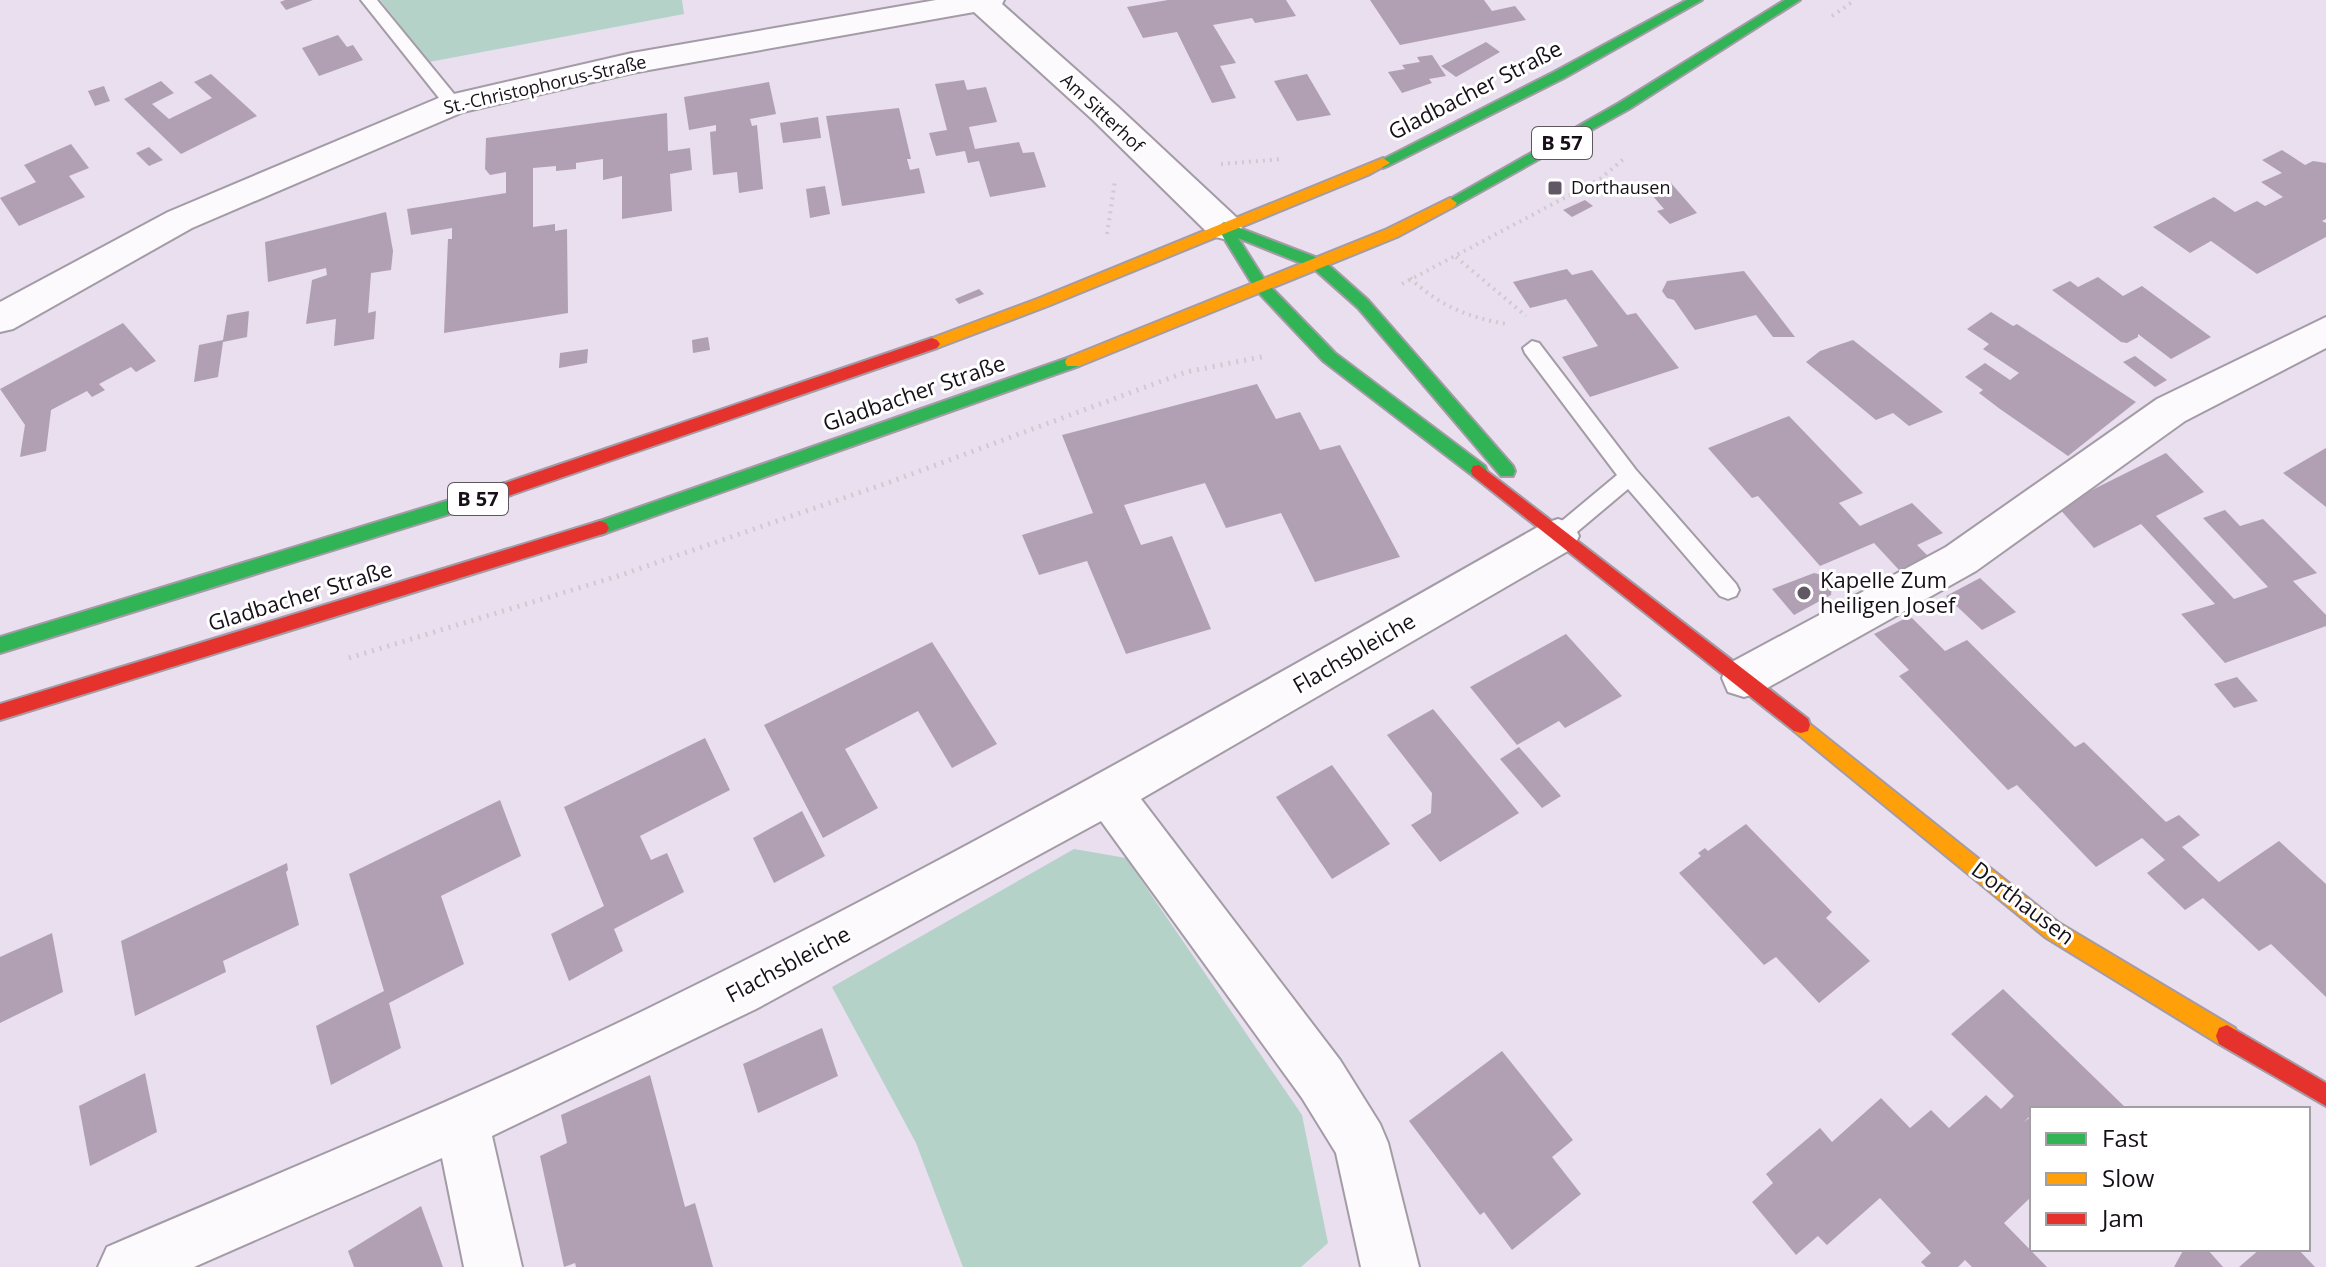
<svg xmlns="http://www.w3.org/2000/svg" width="2326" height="1267" font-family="'Open Sans',sans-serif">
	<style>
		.green { fill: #b5d2c9 }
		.building { fill: #b1a0b4 }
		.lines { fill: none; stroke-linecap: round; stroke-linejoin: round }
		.lane-casing { stroke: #a39ba6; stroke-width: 4 }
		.street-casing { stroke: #a39ba6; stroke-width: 4 }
		.fast-casing { stroke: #a39ba6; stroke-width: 4 }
		.slow-casing { stroke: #a39ba6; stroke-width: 4 }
		.jam-casing { stroke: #a39ba6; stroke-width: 4 }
		.path-far1 { stroke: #cecbcf; stroke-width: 4; stroke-dasharray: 2 5; stroke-linecap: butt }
		.path { stroke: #cecbcf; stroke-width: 5; stroke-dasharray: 2 6; stroke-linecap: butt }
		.lane { fill: #fcfafc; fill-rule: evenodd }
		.street { fill: #fcfafc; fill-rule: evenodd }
		.fast { fill: #30b455; fill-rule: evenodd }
		.slow { fill: #ff9f0a; fill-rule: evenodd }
		.jam { fill: #e5322d; fill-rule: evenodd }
		.poi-dot { fill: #605864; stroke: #fff; stroke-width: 3 }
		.labels { text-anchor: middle; stroke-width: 6; stroke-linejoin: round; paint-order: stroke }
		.far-street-label { font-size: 18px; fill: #171019; stroke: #fff }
		.far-poi-label { font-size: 18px; fill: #171019; stroke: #fff; text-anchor: start }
		.shield { fill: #fff; stroke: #5d585e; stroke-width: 2 }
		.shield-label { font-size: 20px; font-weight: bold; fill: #171019 }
		.street-label { font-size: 22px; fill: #171019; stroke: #fff }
		.poi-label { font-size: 22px; fill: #171019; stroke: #fff; text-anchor: start }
	</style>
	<rect width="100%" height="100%" fill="#e9dfee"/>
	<g class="green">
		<polygon points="380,0 682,0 684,14 429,62"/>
		<polygon points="1074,849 1126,858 1302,1115 1328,1243 1301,1267 963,1267 916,1143 832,987"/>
	</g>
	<g class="building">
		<polygon points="285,0 313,0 286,10 280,2"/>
		<polygon points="1168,0 1286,0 1296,16 1255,23 1252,18 1213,25 1236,63 1220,66 1236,98 1212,103 1177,32 1143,38 1127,7"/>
		<polygon points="1370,0 1484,0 1492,11 1515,6 1526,20 1400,45"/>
		<polygon points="338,35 347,47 353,45 363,60 319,76 302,48"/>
		<polygon points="1486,42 1500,52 1456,77 1441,66"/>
		<polygon points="1432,55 1446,76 1429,79 1432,83 1402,93 1388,72 1405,69 1402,65 1420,62 1417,57"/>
		<polygon points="211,74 257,116 181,154 124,99 161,81 174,93 152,104 169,119 212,98 194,82"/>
		<polygon points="1307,74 1331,115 1297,121 1274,81"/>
		<polygon points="964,80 967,90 986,87 997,122 969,127 975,149 1019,142 1023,153 1034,152 1046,187 990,197 979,161 968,163 965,151 936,156 929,133 947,130 935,84"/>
		<polygon points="769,82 776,114 750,119 752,126 757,125 763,189 739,193 737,172 713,175 710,132 716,131 716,125 689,130 684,97"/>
		<polygon points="104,86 110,101 95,106 88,91"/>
		<polygon points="899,108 911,159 907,159 910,170 919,168 925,193 842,206 826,116"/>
		<polygon points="667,113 668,151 690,148 692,170 670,174 672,211 622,219 622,176 603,180 603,159 576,163 576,169 556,171 556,166 533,168 533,227 555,224 555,231 567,229 568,313 444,333 448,239 452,239 452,228 411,235 407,209 506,193 506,172 490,175 485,169 486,138"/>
		<polygon points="818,117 821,138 783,143 780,123"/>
		<polygon points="71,144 89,168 69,176 85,197 19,226 0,198 36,182 24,165"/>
		<polygon points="149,147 163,160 149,166 136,153"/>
		<polygon points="2282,150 2305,165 2313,161 2326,163 2326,219 2322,221 2326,223 2326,237 2257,274 2211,241 2190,253 2153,227 2214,197 2235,212 2257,201 2265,206 2283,197 2261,182 2282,173 2262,160"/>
		<polygon points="1671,183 1697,213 1670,224 1657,211 1664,209 1652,195"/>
		<polygon points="825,186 830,214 810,218 806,189"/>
		<polygon points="1585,200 1593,206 1572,217 1563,210"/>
		<polygon points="386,212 393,251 391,270 371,273 368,313 376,311 374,339 334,346 336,319 306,324 312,280 327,275 326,268 268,282 265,242"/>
		<polygon points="1567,269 1572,275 1592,270 1627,315 1636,313 1679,368 1590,397 1562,357 1598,346 1586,328 1566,299 1530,308 1513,282"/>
		<polygon points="1744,271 1795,337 1773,337 1756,315 1695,330 1674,300 1667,298 1662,291 1667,281"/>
		<polygon points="2098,277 2123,296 2142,286 2211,337 2171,359 2138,334 2138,337 2127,343 2121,342 2052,290 2070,281 2078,287"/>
		<polygon points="979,289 984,294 959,304 955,299"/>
		<polygon points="249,311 247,337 223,342 218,377 194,382 199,345 223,340 227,315"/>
		<polygon points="1991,312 2013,326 2017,324 2136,402 2068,456 2000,409 1979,393 1983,390 1965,377 1985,363 2010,380 2019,373 1983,349 1989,344 1967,329"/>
		<polygon points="123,323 156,361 136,372 131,367 99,384 105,390 92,397 87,391 51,410 46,451 20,457 25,425 0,389"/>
		<polygon points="708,337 710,350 693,353 692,340"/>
		<polygon points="1853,340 1922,395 1943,412 1909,426 1893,413 1876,420 1806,362 1820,351"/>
		<polygon points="588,349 587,363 559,368 560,353"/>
		<polygon points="2135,356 2167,380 2155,387 2123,362"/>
		<polygon points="1257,384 1276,419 1300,412 1320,450 1340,445 1400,557 1315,582 1281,513 1226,528 1205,483 1124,505 1141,545 1172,536 1211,629 1126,654 1087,561 1039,575 1022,535 1093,513 1062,435"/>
		<polygon points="1789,416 1863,493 1839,503 1860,526 1912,503 1943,533 1917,545 1929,557 1899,570 1874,543 1820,566 1758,496 1752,498 1708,448"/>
		<polygon points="2326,448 2326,507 2283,473"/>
		<polygon points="2166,453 2204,492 2156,516 2234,599 2268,587 2203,518 2225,510 2240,526 2263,519 2317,573 2293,581 2326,615 2326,626 2225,663 2181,614 2215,604 2141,524 2094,548 2058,507"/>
		<polygon points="1814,573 1822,575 1832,586 1831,595 1794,615 1772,589"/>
		<polygon points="1980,578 2016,612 1982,630 1946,596"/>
		<polygon points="1910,616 1945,651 1967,640 2075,747 2084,742 2166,822 2179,815 2200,835 2182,847 2219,882 2279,841 2326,884 2326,997 2271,944 2259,951 2203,898 2185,910 2147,873 2165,860 2142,838 2096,867 2017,785 2008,790 1899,676 1909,670 1874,634"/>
		<polygon points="1566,634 1622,696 1565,728 1559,721 1517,745 1470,687"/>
		<polygon points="932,642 997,744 952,768 918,711 845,749 878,808 823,838 764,725"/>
		<polygon points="2237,677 2258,701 2234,708 2214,684"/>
		<polygon points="1433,709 1519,813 1440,862 1411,825 1431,813 1432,793 1387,735"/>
		<polygon points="705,738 730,790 640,836 651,860 667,853 684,892 614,929 623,951 569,981 551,934 604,906 564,807"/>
		<polygon points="1519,747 1561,796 1542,808 1500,759"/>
		<polygon points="1332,765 1390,844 1332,879 1276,797"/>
		<polygon points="500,800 521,856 441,896 464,964 389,1003 401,1048 331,1085 316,1026 384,991 349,874"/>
		<polygon points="802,811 825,856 774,883 753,838"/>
		<polygon points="1746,824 1832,912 1826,918 1870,961 1819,1003 1776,957 1764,965 1679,873 1701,856 1698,853 1705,848 1708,851"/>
		<polygon points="287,863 288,870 286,872 299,925 223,961 226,972 135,1016 121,941"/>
		<polygon points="52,933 63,992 0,1023 0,957"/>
		<polygon points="2003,989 2127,1109 2032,1109 2032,1114 2024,1122 2032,1116 2032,1196 2004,1223 2047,1267 1972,1267 1965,1260 1958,1267 1926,1267 1921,1262 1931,1253 1880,1198 1827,1245 1818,1236 1796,1255 1752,1202 1773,1183 1766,1174 1820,1128 1832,1142 1881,1098 1910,1128 1931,1110 1949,1128 1986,1095 2001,1109 2014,1096 1951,1034"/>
		<polygon points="822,1028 838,1076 758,1113 743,1064"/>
		<polygon points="1502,1051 1573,1140 1552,1157 1581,1194 1512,1250 1484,1212 1480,1215 1409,1121"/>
		<polygon points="145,1073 157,1132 90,1166 79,1106"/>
		<polygon points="650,1075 685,1207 695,1203 713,1267 576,1267 575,1263 564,1267 540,1156 567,1143 561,1115"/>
		<polygon points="421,1206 443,1267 354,1267 348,1251"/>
		<polygon points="2184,1249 2207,1249 2223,1267 2174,1267"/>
		<polygon points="2260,1249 2298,1249 2315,1267 2239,1267"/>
	</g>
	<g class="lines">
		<g class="lane-casing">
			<g id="lane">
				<polygon points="361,0 377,0 459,100 461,104 459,108 447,108"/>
				<polygon points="1532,341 1539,343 1636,470 1736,584 1739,590 1736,596 1728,599 1720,596 1628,489 1565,542 1558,544 1551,542 1548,536 1551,530 1617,475 1525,353 1523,348"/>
			</g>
		</g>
		<g class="street-casing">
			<g id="street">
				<polygon points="936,0 1004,0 1002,4 1117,106 1237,218 1242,227 1237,236 1224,239 1211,236 1093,120 974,12 632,73 463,112 192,228 13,329 0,332 0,302 168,212 441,97 632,53"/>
				<polygon points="2326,317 2326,348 2185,421 1976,571 1760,692 1744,697 1728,692 1722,678 1728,664 1946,547 2157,399"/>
				<path d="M1558,519L1573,524L1579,536L1573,548L1141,799L1340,1060L1380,1124L1388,1143L1419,1267H1361L1336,1153L1302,1098L1101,821L756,1009L492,1136L522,1267H464L442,1158L194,1267H98L107,1247C288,1169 470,1095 647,1009C953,860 1248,691 1543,524Z"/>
			</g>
		</g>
		<g class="fast-casing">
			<g id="fast">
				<polygon points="1687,0 1702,0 1564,78 1388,166 1383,168 1376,163 1554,72"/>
				<polygon points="1785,0 1800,0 1629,109 1455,206 1450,208 1443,203 1619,103"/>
				<polygon points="1224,222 1323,260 1368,300 1513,466 1515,471 1513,476 1501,476 1358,308 1313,268 1238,238 1266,282 1335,353 1485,466 1487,471 1485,476 1473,476 1323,361 1256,290 1217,227"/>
				<polygon points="1073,356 1079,358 1081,362 1079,366 600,535 591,528 594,523"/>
				<polygon points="505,483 513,490 511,495 0,653 0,637"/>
			</g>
		</g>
		<g class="slow-casing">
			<g id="slow">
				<polygon points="1383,158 1390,163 1368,175 1048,306 937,348 927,348 924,344 927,340 1037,299"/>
				<polygon points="1450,198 1457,203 1455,206 1397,237 1079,366 1067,366 1065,362 1067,358 1387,229"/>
				<polygon points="1801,717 2059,923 2235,1028 2238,1036 2235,1044 2227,1047 2219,1044 2045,937 1794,731 1792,725 1794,719"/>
			</g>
		</g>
		<g class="jam-casing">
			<g id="jam">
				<polygon points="932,338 937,340 940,344 937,348 505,497 497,490 499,485"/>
				<polygon points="1479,465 1808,719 1810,725 1808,731 1801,733 1794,731 1473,476 1471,471 1473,466"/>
				<polygon points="600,521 606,523 609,528 606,533 0,720 0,704"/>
				<polygon points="2227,1025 2326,1083 2326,1106 2219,1044 2216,1036 2219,1028"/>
			</g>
		</g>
		<g class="path-far1">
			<polyline points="1832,16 1855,0"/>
			<polyline points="1221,164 1283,159"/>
			<polyline points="1107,234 1115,181"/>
			<polyline points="1456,257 1526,316"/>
			<path d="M1410,278C1438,305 1469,318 1507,324"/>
			<polyline points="1402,284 1600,179 1626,157"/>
		</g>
		<polyline class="path" points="349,658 618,576 890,482 1186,372 1266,356"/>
		<use href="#lane" class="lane"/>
		<use href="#street" class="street"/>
		<use href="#fast" class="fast"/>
		<use href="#slow" class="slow"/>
		<use href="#jam" class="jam"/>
	</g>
	<g class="poi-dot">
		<rect x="1547" y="180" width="16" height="16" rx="4"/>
		<circle cx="1804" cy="593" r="8"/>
	</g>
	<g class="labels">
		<g class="far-street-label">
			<text transform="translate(545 85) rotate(-13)" y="6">St.-Christophorus-Straße</text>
			<text transform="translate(1102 113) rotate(43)" y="6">Am Sitterhof</text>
		</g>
		<g class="far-poi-label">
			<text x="1571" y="194">Dorthausen</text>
		</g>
		<g class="shield">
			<rect x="1532" y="127" width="60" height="32" rx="6"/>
			<rect x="448" y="483" width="60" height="32" rx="6"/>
		</g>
		<g class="shield-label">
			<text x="1562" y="150">B 57</text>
			<text x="478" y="506">B 57</text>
		</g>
		<g class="street-label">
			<text transform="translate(1475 90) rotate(-27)" y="8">Gladbacher Straße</text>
			<text transform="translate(914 393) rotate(-19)" y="8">Gladbacher Straße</text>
			<text transform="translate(300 596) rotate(-17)" y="8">Gladbacher Straße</text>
			<text transform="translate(1354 653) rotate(-30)" y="8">Flachsbleiche</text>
			<text transform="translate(2023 903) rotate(37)" y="8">Dorthausen</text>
			<text transform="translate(788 964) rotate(-28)" y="8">Flachsbleiche</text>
		</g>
		<g class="poi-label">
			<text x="1820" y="588">Kapelle Zum<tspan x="1820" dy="25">heiligen Josef</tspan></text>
		</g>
	</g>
	<rect x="2030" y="1107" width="280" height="144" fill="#ffffff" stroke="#a29fa3" stroke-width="2"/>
	<rect x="2046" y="1133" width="40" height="12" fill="#30b455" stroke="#a29fa3" stroke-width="2"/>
	<text x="2102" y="1147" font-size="24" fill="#171019">Fast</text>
	<rect x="2046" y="1173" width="40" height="12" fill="#ff9f0a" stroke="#a29fa3" stroke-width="2"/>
	<text x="2102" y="1187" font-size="24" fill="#171019">Slow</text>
	<rect x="2046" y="1213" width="40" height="12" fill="#e5322d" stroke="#a29fa3" stroke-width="2"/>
	<text x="2102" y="1227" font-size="24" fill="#171019">Jam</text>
</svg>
